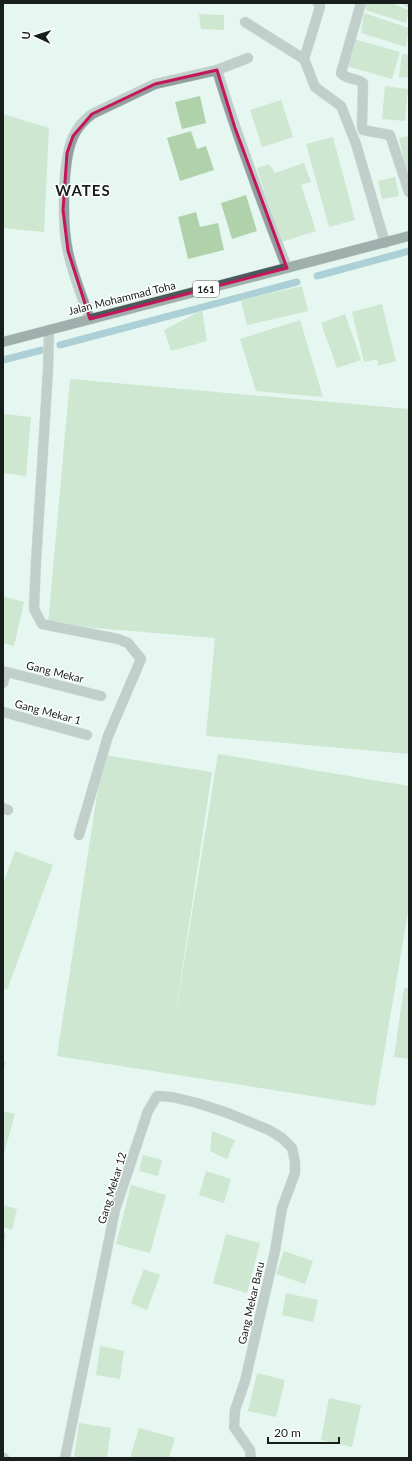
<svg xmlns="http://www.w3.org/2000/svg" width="412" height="1461" font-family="Lato,sans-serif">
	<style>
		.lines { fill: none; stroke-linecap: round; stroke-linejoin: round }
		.stream { stroke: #699fb5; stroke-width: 7 }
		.building { fill: #afd2ab }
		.minor-casing { stroke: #c4d4ce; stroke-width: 11 }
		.major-casing { stroke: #c4d4ce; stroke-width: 11 }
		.minor { stroke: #959e9e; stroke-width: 10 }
		.major { stroke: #4a5959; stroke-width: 10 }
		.marked { fill: none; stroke: #c2185b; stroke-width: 3; stroke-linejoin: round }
		.labels { text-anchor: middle; stroke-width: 3; stroke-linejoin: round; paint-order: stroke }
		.shield { fill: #fff; stroke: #5d625f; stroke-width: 1 }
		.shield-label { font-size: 10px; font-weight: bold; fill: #171e1b }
		.street-label { font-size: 11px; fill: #171e1b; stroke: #fff }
		.district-label { font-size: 15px; font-weight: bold; letter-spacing: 1px; fill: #171e1b; stroke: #fff }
	</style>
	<rect width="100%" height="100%" fill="#e5f7f0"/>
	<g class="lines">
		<g class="stream">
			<polyline points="317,276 409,251"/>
			<polyline points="60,345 297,282"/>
			<polyline points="3,360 42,350"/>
		</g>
	</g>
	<g class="building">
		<polygon points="366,3 391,3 409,10 406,23 366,10"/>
		<polygon points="404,3 409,3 409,8 403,5"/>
		<polygon points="364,13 409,28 406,47 361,33"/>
		<polygon points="199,14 224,15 224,30 201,29"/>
		<polygon points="353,39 400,52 392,79 346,66"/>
		<polygon points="402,54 409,55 409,78 399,77"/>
		<polygon points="385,86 408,89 405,121 382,119"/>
		<polygon points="200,96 206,123 182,129 175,102"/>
		<polygon points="281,100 293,137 262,147 250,110"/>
		<polygon points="3,114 49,128 44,232 3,228"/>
		<polygon points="191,131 197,149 206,146 214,170 180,181 167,138"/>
		<polygon points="409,136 409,169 406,170 399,138"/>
		<polygon points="333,137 355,220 329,227 306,144"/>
		<polygon points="304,163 311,182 301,185 316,231 281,242 257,168 269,164 275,173"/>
		<polygon points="395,177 399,196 382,199 378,181"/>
		<polygon points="246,195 257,231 232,239 221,203"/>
		<polygon points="196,212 200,227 218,223 224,250 188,259 178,217"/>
		<polygon points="302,286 308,311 247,325 241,300"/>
		<polygon points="382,304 396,361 378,366 377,359 364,362 352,312"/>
		<polygon points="202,310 207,341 171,351 164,330"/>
		<polygon points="345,314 361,360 337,368 321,323"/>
		<polygon points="300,320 323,397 256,391 240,339"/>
		<polygon points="70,379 409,409 409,754 206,736 215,638 48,624"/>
		<polygon points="3,414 31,417 26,476 3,473"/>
		<polygon points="3,596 24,602 14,646 3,643"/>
		<polygon points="218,754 409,786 409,906 375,1106 57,1056 103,755 212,772 174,1024"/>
		<polygon points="15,851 53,865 7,990 3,988 3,884"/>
		<polygon points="404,988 409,988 409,1059 394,1057"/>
		<polygon points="3,1061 6,1062 3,1071"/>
		<polygon points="3,1111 15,1114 3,1157"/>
		<polygon points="212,1131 235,1140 227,1159 210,1151"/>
		<polygon points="143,1155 162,1160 158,1176 139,1171"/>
		<polygon points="206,1171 231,1179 224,1203 199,1195"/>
		<polygon points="131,1185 166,1195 150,1253 116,1244"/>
		<polygon points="3,1205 17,1209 12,1230 3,1227"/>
		<polygon points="3,1233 6,1233 4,1244 3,1244"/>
		<polygon points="226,1234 260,1243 247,1293 213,1283"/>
		<polygon points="284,1251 313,1261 305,1284 276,1274"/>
		<polygon points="144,1269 160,1275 147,1310 131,1303"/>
		<polygon points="286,1293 318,1300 313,1322 282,1315"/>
		<polygon points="100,1346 124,1351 120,1379 96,1375"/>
		<polygon points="257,1373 285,1380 276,1417 248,1411"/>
		<polygon points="329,1398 361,1405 352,1447 321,1440"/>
		<polygon points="79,1423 111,1428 107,1458 74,1458"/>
		<polygon points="139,1428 175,1438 169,1458 130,1458"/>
	</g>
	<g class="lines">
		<g class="minor-casing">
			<g id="minor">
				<path d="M361,3L341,73C346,80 356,77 363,83L362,126L363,130L390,135L409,192"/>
				<polyline points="245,22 304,59 315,87 341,106 356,144 385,243"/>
				<polyline points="304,59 320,7 318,3"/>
				<path d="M217,70C237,137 262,203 287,268"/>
				<path d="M90,319C82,297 73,275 68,252C62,225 62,162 73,137C77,128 84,120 92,114L155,84L217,70L248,58"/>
				<polyline points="49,330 48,370 36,562 34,609 42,624 118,639 128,643 141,659 108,736 79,835"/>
				<polyline points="3,671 101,696"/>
				<polyline points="3,683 6,672"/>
				<polyline points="3,712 87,735"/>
				<polyline points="3,808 8,810"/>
				<polyline points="3,1458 4,1458"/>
				<polyline points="65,1458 115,1210 148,1111 157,1096 172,1097 197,1103 225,1112 269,1130 282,1138 292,1148 295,1162 295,1173 282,1208 275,1251 245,1381 235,1410 234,1427 250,1450 251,1458"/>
			</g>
		</g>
		<g class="major-casing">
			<polyline id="major" points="3,342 409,236"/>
		</g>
		<use href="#minor" class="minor"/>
		<use href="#major" class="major"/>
	</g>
	<path d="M0 0H412V1461H0ZM217,70L235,128L287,268L90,319L68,251L63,210L67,153L73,136L92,114L155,84Z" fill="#e5f7f0" fill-opacity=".55" fill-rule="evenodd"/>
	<path class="marked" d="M217,70L235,128L287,268L90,319L68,251L63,210L67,153L73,136L92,114L155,84Z"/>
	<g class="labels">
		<rect class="shield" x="193" y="281" width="26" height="16" rx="3"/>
		<g class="shield-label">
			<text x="206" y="293">161</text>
		</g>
		<g class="street-label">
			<text transform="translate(122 298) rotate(-14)" y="4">Jalan Mohammad Toha</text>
			<text transform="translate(55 672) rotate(14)" y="4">Gang Mekar</text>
			<text transform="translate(48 712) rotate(15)" y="4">Gang Mekar 1</text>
			<text transform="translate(112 1188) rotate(-73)" y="4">Gang Mekar 12</text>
			<text transform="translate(251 1303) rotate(-77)" y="4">Gang Mekar Baru</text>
		</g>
		<g class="district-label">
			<text x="83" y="196">WATES</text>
		</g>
	</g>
	<rect width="412" height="1461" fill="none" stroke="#171e1b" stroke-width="8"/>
	<g transform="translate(36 36) rotate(274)" stroke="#ffffff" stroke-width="3" paint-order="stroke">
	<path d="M0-3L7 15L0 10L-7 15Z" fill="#171e1b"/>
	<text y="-6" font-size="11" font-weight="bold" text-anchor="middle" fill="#171e1b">U</text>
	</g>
	<path d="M268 1437v6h71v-6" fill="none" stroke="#171e1b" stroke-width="2"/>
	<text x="274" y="1437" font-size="12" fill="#171e1b" stroke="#ffffff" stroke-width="3" paint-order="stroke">20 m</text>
</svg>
